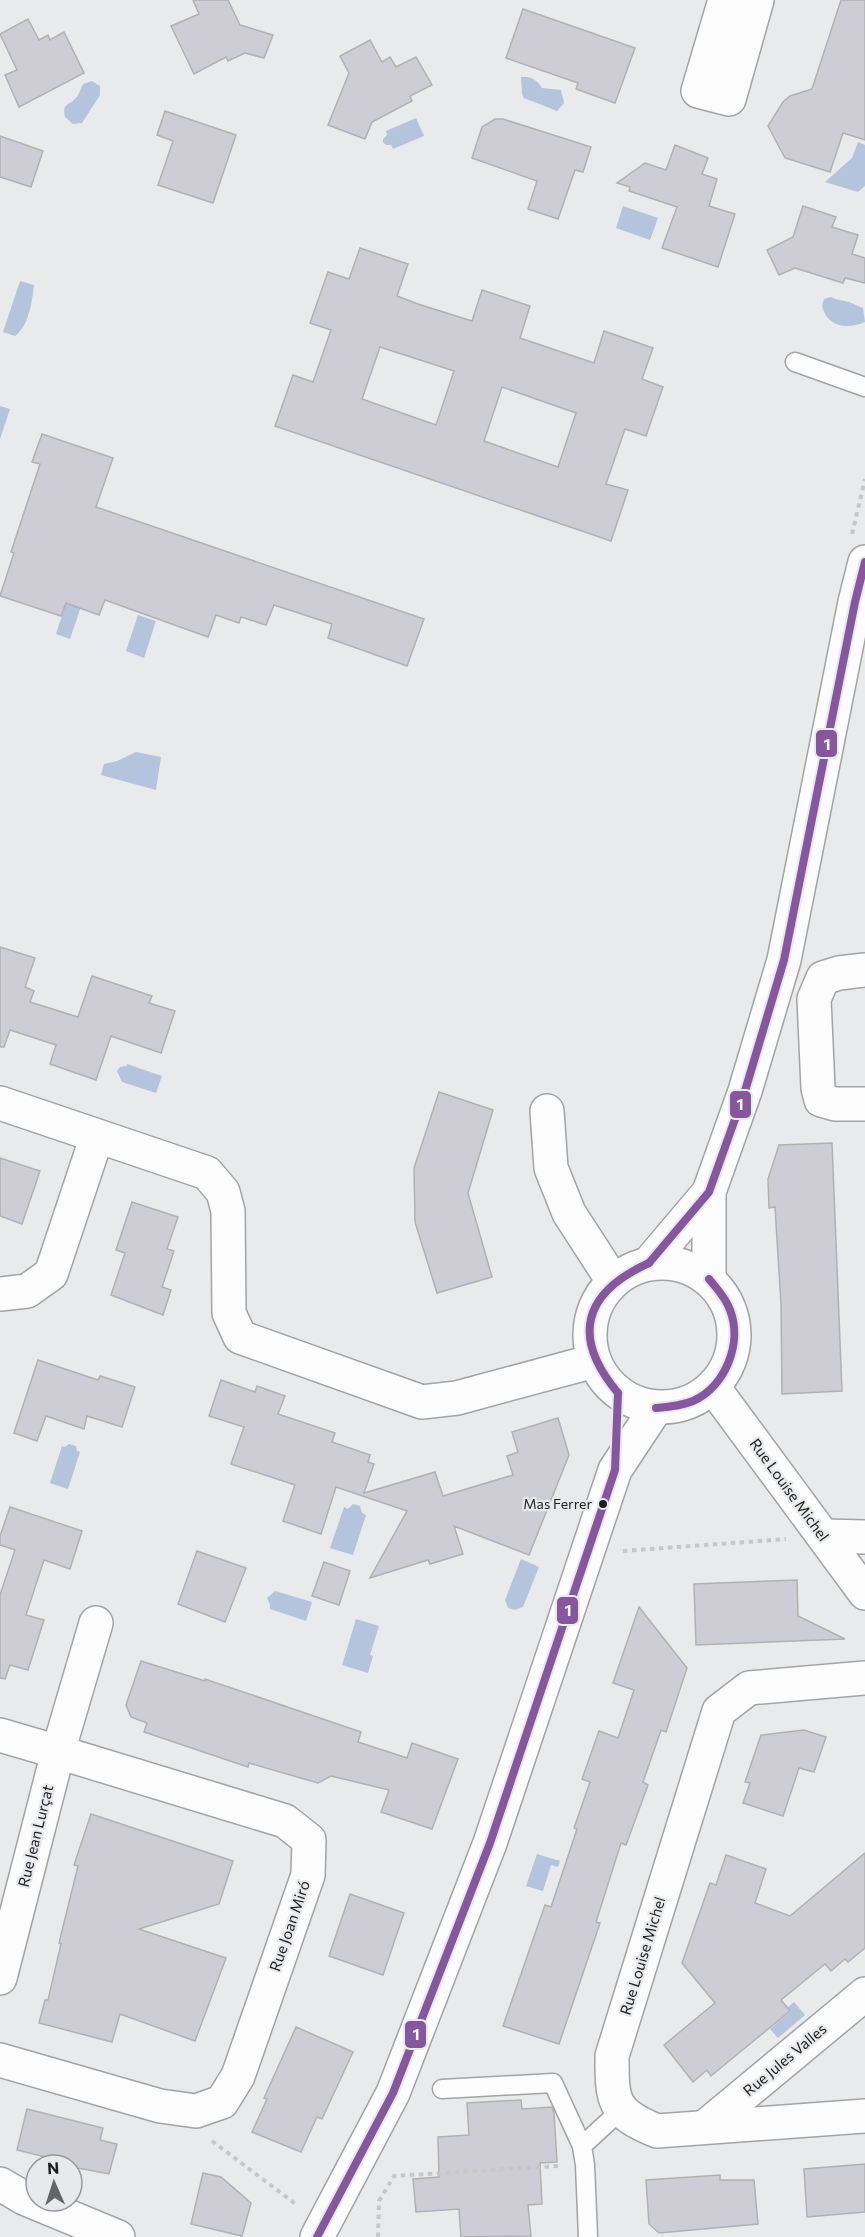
<svg xmlns="http://www.w3.org/2000/svg" width="865" height="2237" font-family="Commissioner,sans-serif">
	<style>
		.water { fill: #b4c4dc }
		.building { fill: #ceccd4; stroke: #b1b1b2; stroke-width: 1.5; fill-rule: evenodd }
		.lines { fill: none; stroke-linecap: round; stroke-linejoin: round }
		.lane-casing { stroke: #a3a3a4; stroke-width: 21 }
		.street-casing { stroke: #a3a3a4; stroke-width: 36 }
		.secondary-casing { stroke: #a3a3a4; stroke-width: 36 }
		.path { stroke: #c7c7c8; stroke-width: 4; stroke-dasharray: 4.5 4.5; stroke-linecap: butt }
		.lane { stroke: #fcfcfc; stroke-width: 18 }
		.street { stroke: #fcfcfc; stroke-width: 33 }
		.secondary { stroke: #fcfcfc; stroke-width: 33 }
		.bus-1-casing { stroke: #e8e9ec; stroke-width: 12 }
		.bus-1 { stroke: #86569e; stroke-width: 8 }
		.bus-dot { fill: #1d1e1e; stroke: #e8e9ec; stroke-width: 2 }
		.labels { text-anchor: middle; stroke-width: 4.5; stroke-linejoin: round; paint-order: stroke }
		.bus-label { font-size: 14px; fill: #1d1e1e; stroke: #e8e9ec; text-anchor: end }
		.street-label { font-size: 15px; fill: #1d1e1e; stroke: #e8e9ec }
		.line-badge { stroke: #e8e9ec; stroke-width: 2 }
		.badge-label { font-size: 16px; text-anchor: middle; font-weight: bold; fill: #fff }
	</style>
	<rect width="100%" height="100%" fill="#e9eaeb"/>
	<g class="water">
		<path d="M521,77C531,76 537,80 542,88L561,90L564,103L557,111L524,98L522,94Z"/>
		<path d="M92,81L100,86V95L82,123L73,124L65,117C62,102 69,106 76,98C79,95 81,88 83,84Z"/>
		<polygon points="416,118 424,136 393,149 391,145 386,145 383,142 383,139 387,135 386,131"/>
		<polygon points="858,142 865,145 865,186 858,192 825,182 852,158"/>
		<polygon points="623,206 658,218 650,240 616,228"/>
		<path d="M20,281L34,285C32,301 29,326 15,336L3,332Z"/>
		<path d="M831,297C837,300 839,300 845,301C851,302 857,306 863,308L865,322C847,330 827,327 822,306L824,299Z"/>
		<polygon points="0,406 10,409 0,439"/>
		<polygon points="72,584 87,589 70,639 56,634"/>
		<polygon points="138,615 156,621 144,658 126,651"/>
		<polygon points="136,752 161,757 156,790 101,775 104,764 117,761"/>
		<polygon points="127,1064 162,1076 156,1093 122,1082 117,1071 120,1067 127,1066"/>
		<polygon points="69,1444 76,1446 77,1451 80,1452 68,1489 50,1483 62,1446 65,1447"/>
		<polygon points="353,1504 360,1506 362,1513 366,1515 353,1555 330,1548 344,1507 348,1509"/>
		<polygon points="521,1559 539,1567 523,1607 515,1610 508,1608 505,1600"/>
		<polygon points="275,1591 312,1602 306,1621 270,1609 270,1605 267,1598"/>
		<polygon points="356,1619 379,1626 370,1655 373,1656 368,1673 342,1665"/>
		<polygon points="537,1854 560,1861 558,1867 551,1865 543,1891 526,1886"/>
		<polygon points="794,2002 805,2015 778,2038 770,2029 790,2012 787,2008"/>
	</g>
	<g class="building">
		<polygon points="193,0 228,0 240,25 273,35 264,58 245,53 228,61 226,57 194,74 171,26 199,14"/>
		<polygon points="841,0 865,0 865,140 843,133 830,172 785,158 768,126 783,102 790,96 812,89"/>
		<polygon points="523,9 635,48 615,103 576,89 578,83 506,58"/>
		<polygon points="28,19 39,40 48,35 50,40 64,32 84,73 19,107 5,75 17,70 0,34"/>
		<polygon points="370,40 382,62 390,57 396,67 416,57 432,85 410,96 412,101 372,122 365,139 328,125 349,73 340,56"/>
		<polygon points="165,111 236,135 213,203 158,185 173,141 157,135"/>
		<polygon points="495,119 503,119 591,147 583,172 575,170 558,219 528,209 537,181 472,158 482,127"/>
		<polygon points="0,136 43,151 31,187 0,177"/>
		<polygon points="675,145 708,158 702,174 717,179 709,206 735,214 718,267 662,248 677,207 629,191 630,187 617,183 645,163 666,170"/>
		<polygon points="803,206 836,217 832,227 858,235 852,254 865,258 865,283 845,278 843,283 795,268 779,275 767,250 793,237"/>
		<path d="M360,248L408,264L397,296L418,304L472,321L482,290L530,306L520,338L594,363L604,331L653,348L642,379L663,387L646,436L625,429L606,484L628,490L611,541L275,426L293,375L313,382L331,330L310,323L328,272L349,279ZM380,347L454,371L436,425L362,399ZM502,387L576,413L558,467L484,441Z"/>
		<polygon points="42,434 113,458 96,507 424,619 407,666 328,638 332,624 274,605 266,625 241,617 239,623 216,615 208,637 105,600 99,615 66,603 61,616 0,596 14,553 11,552 40,464 32,462"/>
		<polygon points="0,947 35,958 25,987 34,991 30,1002 78,1017 92,976 152,996 149,1003 175,1011 161,1053 111,1036 96,1080 50,1064 56,1045 10,1030 4,1047 0,1047"/>
		<polygon points="439,1092 493,1110 468,1193 492,1277 437,1293 415,1222 414,1168"/>
		<polygon points="832,1143 842,1391 782,1394 781,1304 775,1207 769,1208 768,1179 779,1145"/>
		<polygon points="0,1158 40,1171 22,1224 0,1216"/>
		<polygon points="132,1202 178,1217 167,1249 174,1251 162,1287 171,1290 163,1315 111,1295 125,1253 116,1250"/>
		<polygon points="38,1360 98,1380 100,1376 135,1387 122,1427 87,1416 84,1429 46,1416 37,1441 14,1433"/>
		<polygon points="221,1380 255,1392 257,1386 285,1396 278,1414 335,1433 332,1442 370,1455 368,1462 374,1464 364,1493 435,1472 443,1496 513,1475 507,1456 518,1452 512,1432 558,1418 569,1455 529,1555 454,1526 463,1554 430,1564 428,1560 370,1578 407,1511 336,1487 321,1534 283,1521 295,1485 231,1464 244,1427 209,1416"/>
		<polygon points="10,1507 82,1531 70,1569 44,1560 26,1615 44,1620 28,1670 10,1665 5,1679 0,1678 0,1595 15,1550 0,1545 0,1536"/>
		<polygon points="197,1551 246,1568 225,1622 178,1604"/>
		<polygon points="324,1562 350,1571 339,1605 312,1596"/>
		<polygon points="797,1580 798,1616 845,1639 696,1645 694,1584"/>
		<polygon points="639,1607 687,1668 666,1732 661,1730 643,1782 648,1785 626,1845 621,1843 596,1922 600,1923 559,2044 503,2026 545,1905 551,1907 577,1829 574,1828 590,1782 582,1779 599,1731 618,1738 634,1690 613,1683"/>
		<polygon points="141,1661 205,1681 205,1679 361,1732 358,1742 407,1758 412,1743 458,1759 432,1829 381,1812 389,1790 331,1776 318,1783 249,1763 248,1767 144,1732 147,1723 131,1717 126,1705"/>
		<polygon points="804,1730 826,1737 814,1772 799,1768 783,1816 743,1803 750,1783 745,1782 761,1735"/>
		<polygon points="91,1814 233,1861 219,1904 139,1929 226,1958 195,2041 120,2014 112,2042 39,2023 45,2000 48,2000 61,1944 59,1943 78,1866 74,1865"/>
		<polygon points="865,1853 865,1948 848,1962 845,1959 831,1971 825,1964 781,2000 790,2011 711,2076 707,2070 693,2082 664,2045 715,2003 682,1963 710,1883 716,1885 726,1855 766,1869 755,1903 790,1916"/>
		<polygon points="350,1894 404,1913 383,1975 329,1956"/>
		<polygon points="296,2027 353,2052 322,2119 317,2117 301,2152 252,2132 267,2099 264,2098"/>
		<polygon points="521,2100 522,2109 552,2107 554,2113 557,2162 540,2163 542,2204 528,2205 531,2236 461,2237 459,2209 416,2212 413,2179 439,2177 438,2137 469,2135 467,2103"/>
		<polygon points="27,2109 103,2128 100,2140 117,2144 109,2174 72,2167 72,2165 55,2165 57,2160 17,2150"/>
		<polygon points="865,2164 865,2212 807,2217 804,2169"/>
		<polygon points="203,2173 221,2177 251,2203 242,2236 191,2224"/>
		<polygon points="720,2175 720,2180 754,2180 758,2224 659,2233 649,2224 646,2180"/>
	</g>
	<g class="lines">
		<g class="lane-casing">
			<g id="lane">
				<polyline points="795,362 865,387"/>
				<polyline points="442,2089 553,2083 582,2146"/>
				<polyline points="588,2237 585,2165 582,2146 621,2110"/>
			</g>
		</g>
		<g class="street-casing">
			<g id="street">
				<polyline points="725,0 698,91 729,99 757,0"/>
				<polyline points="865,970 839,973 823,978 814,999 818,1088 821,1100 835,1104 865,1104"/>
				<polyline points="0,1103 207,1173 223,1192 228,1211 229,1313 240,1337 422,1402 457,1398 594,1361"/>
				<polyline points="547,1111 551,1168 569,1213 613,1281"/>
				<polyline points="0,1294 27,1291 51,1274 97,1136"/>
				<polyline points="713,1387 865,1593"/>
				<polyline points="824,1536 865,1537"/>
				<path d="M865,1678L749,1688L719,1711L612,2056C612,2101 612,2113 657,2131L865,2116"/>
				<polyline points="0,1735 58,1752 0,1978"/>
				<polyline points="0,2060 160,2106 196,2111 222,2102 238,2076 308,1875 309,1840 285,1821 58,1752 96,1623"/>
				<polyline points="706,2126 865,1994"/>
				<polyline points="0,2184 24,2198 118,2237"/>
			</g>
		</g>
		<g class="secondary-casing">
			<g id="secondary">
				<circle cx="662" cy="1335" r="72"/>
				<polyline points="649,1263 709,1192"/>
				<polyline points="709,1279 709,1192 745,1091 784,960 855,602 865,562"/>
				<polyline points="317,2237 393,2093 490,1843 615,1470 656,1408"/>
			</g>
		</g>
		<g class="path">
			<polyline points="852,534 865,479"/>
			<polyline points="623,1551 786,1539"/>
			<polyline points="212,2141 297,2205"/>
			<polyline points="378,2237 379,2201 394,2176 559,2166"/>
		</g>
		<use href="#lane" class="lane"/>
		<use href="#street" class="street"/>
		<use href="#secondary" class="secondary"/>
		<g class="bus-1-casing">
			<g id="bus-1">
				<polyline points="649,1263 709,1192 745,1091 784,960 855,602 865,562"/>
				<path d="M618,1393C571,1337 583,1293 649,1263"/>
				<path d="M656,1408C668,1407 681,1406 693,1401C725,1387 743,1343 730,1310C726,1298 717,1289 709,1279"/>
				<polyline points="317,2237 393,2093 490,1843 615,1470 618,1393"/>
			</g>
		</g>
		<use href="#bus-1" class="bus-1"/>
	</g>
	<circle class="bus-dot" cx="603" cy="1504" r="5"/>
	<g class="labels">
		<g class="bus-label">
			<text x="592" y="1509">Mas Ferrer</text>
		</g>
		<g class="street-label">
			<text transform="translate(789 1490) rotate(54)" y="5">Rue Louise Michel</text>
			<text transform="translate(36 1836) rotate(-76)" y="5">Rue Jean Lurçat</text>
			<text transform="translate(290 1926) rotate(-71)" y="5">Rue Joan Miró</text>
			<text transform="translate(643 1956) rotate(-73)" y="5">Rue Louise Michel</text>
			<text transform="translate(785 2060) rotate(-40)" y="5">Rue Jules Valles</text>
		</g>
	</g>
	<g class="line-badge">
		<rect x="815" y="729" width="23" height="29" rx="6" fill="#86569e"/>
		<rect x="729" y="1090" width="23" height="29" rx="6" fill="#86569e"/>
		<rect x="556" y="1596" width="23" height="29" rx="6" fill="#86569e"/>
		<rect x="404" y="2020" width="23" height="29" rx="6" fill="#86569e"/>
	</g>
	<g class="badge-label">
		<text x="827" y="750">1</text>
		<text x="740" y="1110">1</text>
		<text x="568" y="1616">1</text>
		<text x="416" y="2040">1</text>
	</g>
	<g transform="translate(54 2183) rotate(357)"><circle r="28" fill="#e8e9ec" stroke="#97989a" stroke-width="1.5"/>
	<path d="M0-4.5L10 22L0 15L-10 22Z" fill="#646566"/>
	<text y="-9" font-size="16" font-weight="bold" text-anchor="middle" fill="#1d1e1e">N</text>
	</g>
</svg>
